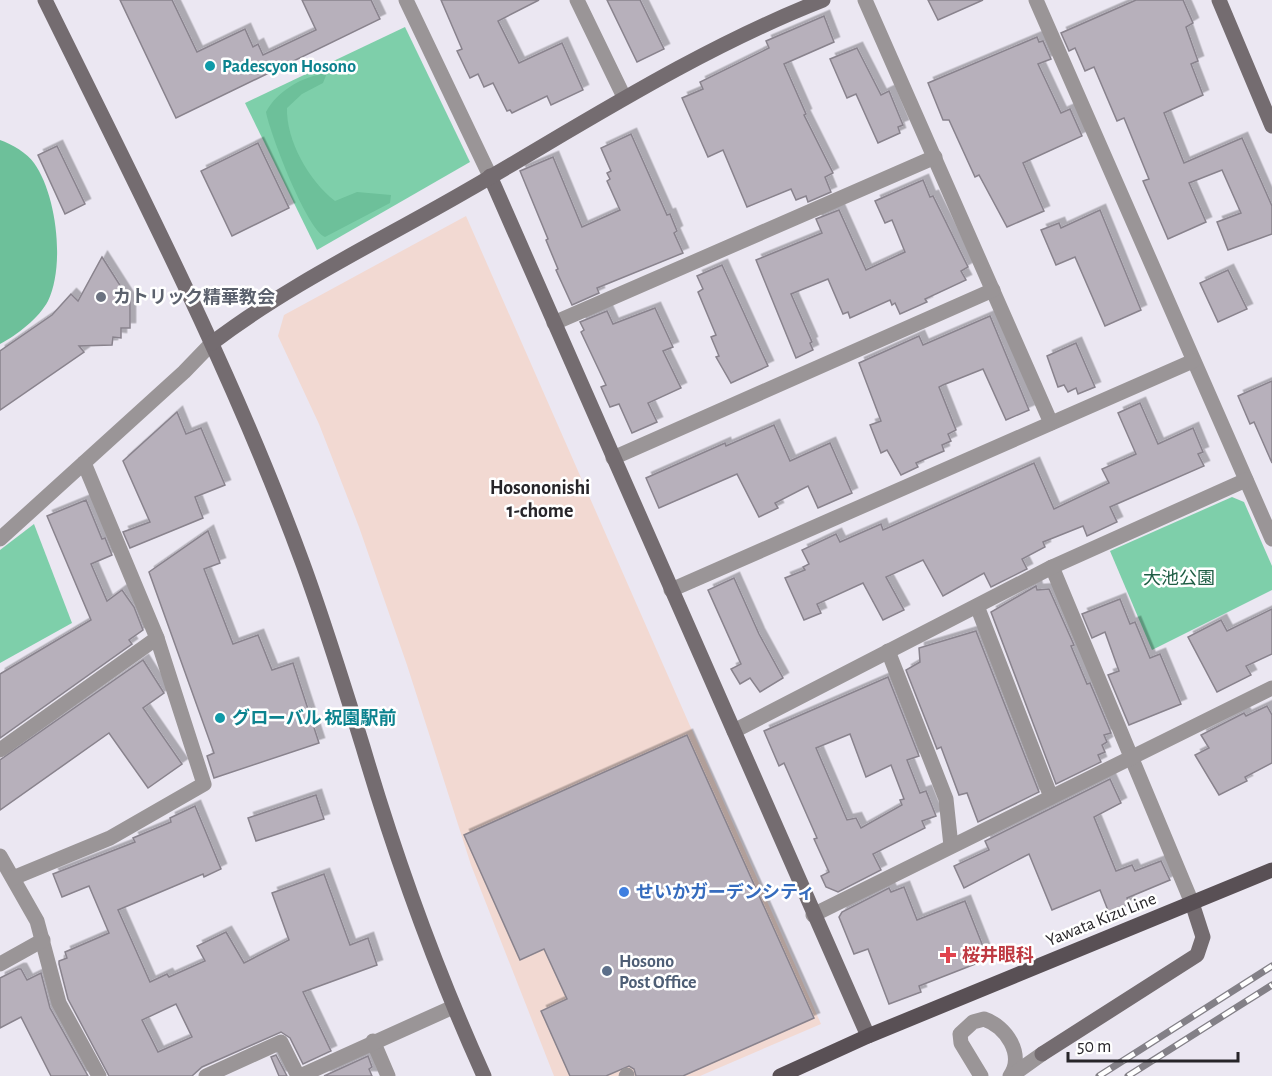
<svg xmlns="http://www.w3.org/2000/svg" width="1272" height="1076" font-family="'Alegreya Sans','Noto Sans JP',sans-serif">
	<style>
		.commercial { fill: #f2d9d2 }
		.green { fill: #7ecfaa }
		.forest { fill: #6dc09a }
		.building { fill: #b7b0bb; stroke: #89838d; stroke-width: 1.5; fill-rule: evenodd; filter: url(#shadow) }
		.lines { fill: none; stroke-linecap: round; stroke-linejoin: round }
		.street { stroke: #9a9597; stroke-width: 15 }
		.secondary { stroke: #746c70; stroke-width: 15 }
		.primary { stroke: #595055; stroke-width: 15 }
		.rail-casing { stroke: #838087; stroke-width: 7 }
		.rail { stroke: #fff; stroke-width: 4.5; stroke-dasharray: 14; stroke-linecap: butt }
		.culture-dot { fill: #0f9aa8; stroke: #fff; stroke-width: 2 }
		.worship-dot { fill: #6b7280; stroke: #fff; stroke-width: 2 }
		.shop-dot { fill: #3f7fe0; stroke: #fff; stroke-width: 2 }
		.health-dot { fill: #e0444e; stroke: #fff; stroke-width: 2 }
		.service-dot { fill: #5c6f8a; stroke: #fff; stroke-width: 2 }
		.labels { text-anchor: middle; stroke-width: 5; stroke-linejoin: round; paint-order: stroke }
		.culture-label { font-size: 18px; font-weight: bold; fill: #0d838f; stroke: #fff; text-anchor: start }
		.worship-label { font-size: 18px; font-weight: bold; fill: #5b616d; stroke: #fff; text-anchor: start }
		.park-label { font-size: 18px; fill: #1e5d44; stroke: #fff }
		.shop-label { font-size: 18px; font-weight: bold; fill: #366cbe; stroke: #fff; text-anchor: start }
		.street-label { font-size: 18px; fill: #272529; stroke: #fff }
		.health-label { font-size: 18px; font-weight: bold; fill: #be3a42; stroke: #fff; text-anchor: start }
		.service-label { font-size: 18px; font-weight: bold; fill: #4e5e75; stroke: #fff; text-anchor: start }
		.neighbourhood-label { font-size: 20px; font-weight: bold; fill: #272529; stroke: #fff }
	</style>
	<defs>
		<filter id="shadow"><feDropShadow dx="5.5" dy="-5.5" stdDeviation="0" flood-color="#0004"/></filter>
	</defs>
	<rect width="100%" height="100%" fill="#ebe7f2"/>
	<polygon class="commercial" points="466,216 821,1024 700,1076 554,1076 471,865 407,665 359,527 319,424 278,336 284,315"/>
	<g class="green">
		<polygon points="405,27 470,162 317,250 245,103"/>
		<polygon points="1232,497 1244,502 1272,566 1272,590 1152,650 1110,551"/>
		<polygon points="34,524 72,623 0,663 0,550"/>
	</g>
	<g class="forest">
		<path d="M327,73L323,83L302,94L287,108C286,140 309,181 335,201L357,192L391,195L390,203L325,237C307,230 270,134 266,112C277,91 303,76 327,73Z"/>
		<path d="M0,140C12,144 27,153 34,163C57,195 65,266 48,301C39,318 17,335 0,344Z"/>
	</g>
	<g class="building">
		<polygon points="120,0 172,0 197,52 245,29 253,47 258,44 263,55 316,30 302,0 371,0 380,19 176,118"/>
		<polygon points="441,0 539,0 498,21 519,63 562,43 583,90 551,105 547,96 512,113 510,110 507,111 493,83 484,87 478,74 470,78 457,51 462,49"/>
		<polygon points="607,0 640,0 664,49 637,62"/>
		<polygon points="928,0 983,0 938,20"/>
		<polygon points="1136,0 1183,0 1193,23 1186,27 1198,61 1191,64 1203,95 1164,113 1184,163 1242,138 1272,206 1272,234 1228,250 1217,222 1241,213 1222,170 1189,183 1206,222 1168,239 1143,181 1149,179 1124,118 1117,121 1094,67 1085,71 1075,48 1069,51 1061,33"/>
		<polygon points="824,16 834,42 784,64 806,114 804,115 833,173 825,177 831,192 808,202 806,196 796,200 791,189 747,207 723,150 708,157 682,98 703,89 700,82 769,48 766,41"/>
		<polygon points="1037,37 1039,42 1043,41 1051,59 1038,64 1061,113 1070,109 1082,136 1023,163 1044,211 1007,227 979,175 975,177 949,120 943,120 928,83"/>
		<polygon points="857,48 881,95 889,91 903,125 898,127 900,133 878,143 856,94 847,98 830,59"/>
		<polygon points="631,134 667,215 670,214 677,231 674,233 683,253 597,288 599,293 572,305 556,270 558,269 546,240 548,239 520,171 553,157 582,227 620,210 607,181 610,179 607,173 611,171 601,148"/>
		<polygon points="258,143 289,208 232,236 201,171"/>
		<polygon points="57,146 85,204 65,214 38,155"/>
		<polygon points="923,180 930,197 933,196 968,267 961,271 966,280 925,299 927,302 900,314 895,303 892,305 890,300 850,318 848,312 843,314 828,279 791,294 812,342 810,343 813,350 796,358 756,260 822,233 816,219 839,210 866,270 905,252 892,220 885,223 875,201"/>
		<polygon points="1100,210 1141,310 1105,326 1075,257 1056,265 1041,230 1059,223 1061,228"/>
		<polygon points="102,257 130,301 130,328 121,328 121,338 113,337 112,345 79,346 84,352 0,410 0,351 52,315 71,294 78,301"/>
		<polygon points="722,265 768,366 731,383 716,357 719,356 711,337 716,335 698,292 703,289 697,276"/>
		<polygon points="1228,270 1247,309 1218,322 1200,283"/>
		<polygon points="655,308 673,347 663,351 681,388 648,403 657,422 632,433 619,404 610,407 601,387 606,385 581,332 584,330 580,322 607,311 613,324"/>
		<polygon points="990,316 1029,410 1006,420 983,369 943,385 939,387 956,430 948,434 951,441 942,445 944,451 916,463 918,467 901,475 887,450 881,453 870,425 881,421 859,363 919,336 923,345"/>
		<polygon points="1076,343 1095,387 1078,394 1076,388 1068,392 1064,385 1058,387 1047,356"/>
		<polygon points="1272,381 1272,463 1254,422 1250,424 1238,396"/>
		<polygon points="1140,403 1158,444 1193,428 1203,452 1198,454 1204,466 1110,507 1117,522 1087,536 1083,526 1043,542 1045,547 1022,559 1027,569 991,587 984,573 943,596 923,560 886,577 904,610 883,620 863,583 817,604 821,613 804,620 785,578 805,570 803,567 809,564 802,550 836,534 840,542 881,524 883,530 1034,463 1054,509 1109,483 1102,469 1136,454 1118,413"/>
		<polygon points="177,412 186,434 201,428 225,485 195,497 203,518 130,548 123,532 150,522 123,461"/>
		<polygon points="774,425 790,461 830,443 852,493 818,508 808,486 775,503 778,508 759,517 737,474 659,508 646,478 725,443 726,446"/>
		<polygon points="86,500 102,539 105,538 112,555 91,564 107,601 122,590 134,607 143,630 129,640 132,644 0,738 0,674 91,620 47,516"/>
		<polygon points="208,531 220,563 204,569 233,644 258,635 272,670 293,663 319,743 214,778 207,756 214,753 149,572"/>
		<polygon points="734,578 759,634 783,678 760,692 750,678 740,684 731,669 741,664 708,590"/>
		<polygon points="1036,586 1037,590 1049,589 1074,645 1071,646 1087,684 1090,683 1111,733 1104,735 1107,742 1102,745 1105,752 1098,755 1101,762 1056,784 991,612"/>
		<polygon points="1120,599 1130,624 1135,622 1150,658 1160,654 1181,704 1129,725 1108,675 1119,671 1105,632 1092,638 1082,614"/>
		<polygon points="1272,609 1272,654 1246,666 1251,675 1217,692 1188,637 1221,620 1227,631"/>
		<polygon points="976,631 1039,792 978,822 967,793 959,795 941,747 937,749 906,670 920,662 919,648"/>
		<polygon points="143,660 164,693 143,708 182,764 148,788 109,733 0,810 0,760"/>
		<path d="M888,677L919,756L907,760L920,793L926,791L936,816L922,821L925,828L873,854L881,870L838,892L826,887L821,876L829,872L814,839L817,838L784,763L779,766L764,731ZM850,734L866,777L891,765L904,799L900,800L902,805L861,828L856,818L847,820L816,748Z"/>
		<polygon points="1267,706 1272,715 1272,763 1245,777 1247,781 1219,795 1195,755 1209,748 1201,735 1244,713 1246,716"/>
		<polygon points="687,735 814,1018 683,1076 636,1076 634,1069 629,1066 606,1076 570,1076 541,1011 567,999 544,949 520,960 464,835"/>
		<polygon points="1110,779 1121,803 1094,817 1116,871 1132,865 1135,871 1161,861 1170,880 1127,898 1129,904 1109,913 1100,890 1052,910 1029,854 964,888 954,866 989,850 985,841"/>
		<polygon points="316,795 324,819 256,841 248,818"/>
		<path d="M195,806L221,869L204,877L203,874L118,910L150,982L167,974L169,977L205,961L197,946L226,932L244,963L289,940L272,893L324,874L350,945L368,938L377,965L303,992L331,1051L303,1064L290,1038L281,1032L202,1067L192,1076H109L68,999L59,964V961L67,958L65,952L109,933L89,886L62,897L53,874L135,842L133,838L171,822L170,818ZM176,1004L192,1037L158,1052L142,1020Z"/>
		<polygon points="904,887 917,920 965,901 988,959 919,986 921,992 889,1004 868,949 854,954 839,917 842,912 889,888 891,892"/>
		<polygon points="18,969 21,969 27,980 41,973 50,1008 88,1076 51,1076 21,1017 0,1028 0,978"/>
		<polygon points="276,1055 287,1076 279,1076 271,1057"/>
		<polygon points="368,1056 372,1067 369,1069 372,1076 324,1076"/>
	</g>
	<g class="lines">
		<g class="street">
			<polyline points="406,0 490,176"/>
			<polyline points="577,0 624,97"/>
			<polyline points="865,0 1051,423"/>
			<polyline points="1036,0 1272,539"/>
			<polyline points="554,323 935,157"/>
			<polyline points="613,458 993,290"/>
			<polyline points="0,539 184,372 212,343"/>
			<polyline points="1052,567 1192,903"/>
			<polyline points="671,590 1193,361"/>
			<polyline points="977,606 1051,797"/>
			<polyline points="888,651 946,799 951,846"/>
			<polyline points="734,731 1052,567 1246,480"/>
			<polyline points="0,750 157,638"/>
			<polyline points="0,856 37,921 59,1003 99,1076"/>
			<polyline points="13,878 110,838 204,784 157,638 84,463"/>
			<polyline points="813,915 1272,688"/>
			<polyline points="0,964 43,940"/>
			<polyline points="373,1041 388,1076"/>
			<polyline points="206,1076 281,1042 298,1076"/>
			<polyline points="300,1076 453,1007"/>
			<polyline points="626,1076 627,1075"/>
			<path d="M981,1076L961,1043L960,1034L973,1022L984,1019C1006,1026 1025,1055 1010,1076"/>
			<polyline points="1011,1076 1042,1054"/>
		</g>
		<g class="secondary">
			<path d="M45,0C136,185 232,370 303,564C325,624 344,686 363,747C396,859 436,970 484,1076"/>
			<polyline points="1219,0 1272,126"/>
			<polyline points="490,176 868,1036"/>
			<path d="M212,343C291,283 382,240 468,190C584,123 698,49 823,0"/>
			<polyline points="1042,1054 1197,955 1203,937 1192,903"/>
		</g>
		<polyline class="primary" points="780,1076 868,1036 1272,870"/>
		<g class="rail-casing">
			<g id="rail">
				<polyline points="1099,1076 1272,966"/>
				<polyline points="1128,1076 1272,985"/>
			</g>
		</g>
		<use href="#rail" class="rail"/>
	</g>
	<g class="culture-dot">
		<circle cx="210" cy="66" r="6"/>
		<circle cx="220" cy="718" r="6"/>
	</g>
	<circle class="worship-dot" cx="101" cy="297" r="6"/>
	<circle class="shop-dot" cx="624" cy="892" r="6"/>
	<path class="health-dot" d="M945 946h6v6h6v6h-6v6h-6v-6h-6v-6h6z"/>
	<circle class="service-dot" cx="607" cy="971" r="6"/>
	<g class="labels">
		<g class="culture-label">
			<text x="222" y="72">Padescyon Hosono</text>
			<text x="232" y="724">グローバル 祝園駅前</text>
		</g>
		<g class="worship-label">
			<text x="113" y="303">カトリック精華教会</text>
		</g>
		<g class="park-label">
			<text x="1179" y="584">大池公園</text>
		</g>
		<g class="shop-label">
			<text x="636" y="898">せいかガーデンシティ</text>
		</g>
		<g class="street-label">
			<text transform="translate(1101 919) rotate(-22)" y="6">Yawata Kizu Line</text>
		</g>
		<g class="health-label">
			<text x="962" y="961">桜井眼科</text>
		</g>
		<g class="service-label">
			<text x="619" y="967">Hosono<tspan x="619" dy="21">Post Office</tspan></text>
		</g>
		<g class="neighbourhood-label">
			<text x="540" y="494">Hosononishi<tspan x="540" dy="23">1-chome</tspan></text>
		</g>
	</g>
	<path d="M1068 1052v9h170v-9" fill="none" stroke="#272529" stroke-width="3"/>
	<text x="1077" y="1052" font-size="18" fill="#272529" stroke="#ffffff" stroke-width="4.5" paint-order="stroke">50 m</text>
</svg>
